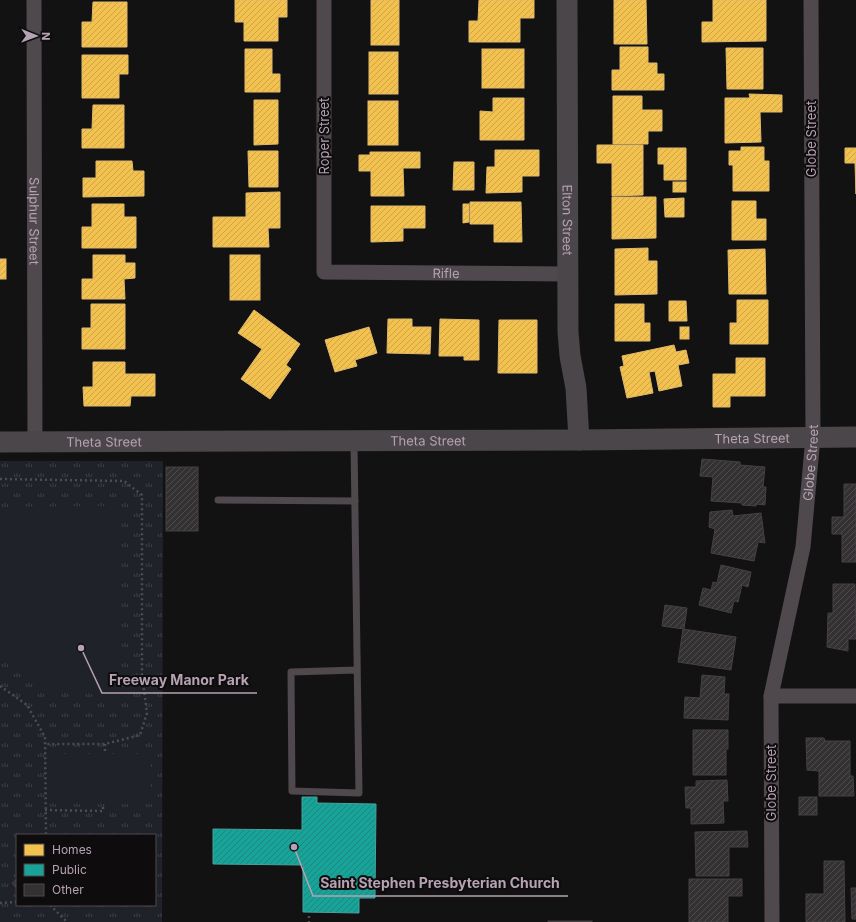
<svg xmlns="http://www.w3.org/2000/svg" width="856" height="922" font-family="Inter,sans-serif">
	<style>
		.park { fill: url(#park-tufts); fill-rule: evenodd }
		.pitch { fill: #1f2228 }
		.homes { fill: url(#homes-hatch); stroke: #e0b86c }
		.public { fill: url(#public-hatch); stroke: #46a3a0 }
		.building { fill: url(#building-hatch); stroke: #464045 }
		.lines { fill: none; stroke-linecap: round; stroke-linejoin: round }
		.path { stroke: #504b50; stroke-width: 2.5; stroke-dasharray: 2 3; stroke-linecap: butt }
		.lane { stroke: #4f484d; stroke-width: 7 }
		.street { stroke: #4f484d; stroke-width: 15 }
		.secondary { stroke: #4b4649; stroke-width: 21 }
		.labels { text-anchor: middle; stroke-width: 4; stroke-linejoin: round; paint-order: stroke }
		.street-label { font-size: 13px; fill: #b5a2b2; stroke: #0e0c0d }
		.leader { fill: none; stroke: #b5a2b2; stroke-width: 1.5 }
		.callout-dot { fill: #b5a2b2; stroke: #0e0c0d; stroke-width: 1.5 }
		.callout-label { font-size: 14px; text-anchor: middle; font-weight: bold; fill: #b5a2b2; stroke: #0e0c0d; stroke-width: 4; stroke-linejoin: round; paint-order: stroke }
	</style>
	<defs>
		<pattern id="park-tufts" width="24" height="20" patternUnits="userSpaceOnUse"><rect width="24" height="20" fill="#1f2228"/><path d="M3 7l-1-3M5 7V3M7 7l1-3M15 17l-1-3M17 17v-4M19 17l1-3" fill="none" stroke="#3d3f45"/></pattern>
		<pattern id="homes-hatch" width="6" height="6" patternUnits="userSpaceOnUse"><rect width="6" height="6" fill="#f2c14e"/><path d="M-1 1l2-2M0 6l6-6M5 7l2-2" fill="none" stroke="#cca449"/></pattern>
		<pattern id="public-hatch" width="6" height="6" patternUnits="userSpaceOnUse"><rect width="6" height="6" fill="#17a398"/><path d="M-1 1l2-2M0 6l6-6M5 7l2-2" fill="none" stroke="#1f867f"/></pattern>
		<pattern id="building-hatch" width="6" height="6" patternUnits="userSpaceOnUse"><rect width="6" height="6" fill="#333132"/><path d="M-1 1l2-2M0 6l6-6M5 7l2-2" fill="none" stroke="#4e4c4d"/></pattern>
	</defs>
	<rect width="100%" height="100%" fill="#121212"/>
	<path class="park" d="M0,461H163L162,922H0ZM17,835H155V905H17Z"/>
	<g class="pitch">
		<polygon points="108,506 117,514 122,699 36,684 0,646 0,507"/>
		<polygon points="50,754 151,754 150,804 50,803"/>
	</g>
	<g class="homes">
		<polygon points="235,0 287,0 287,17 278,17 278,41 244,41 244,22 235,22"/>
		<rect x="371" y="0" width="28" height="45"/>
		<polygon points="479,0 534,0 534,18 520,18 520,42 469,42 469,21 478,21"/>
		<polygon points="614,0 646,0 647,44 614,44"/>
		<polygon points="713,0 766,0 766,41 702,42 702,22 713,22"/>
		<polygon points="93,2 127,2 127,47 82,47 82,22 92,22"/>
		<polygon points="620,47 648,47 648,63 657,63 657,74 664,74 664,90 612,90 612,70 620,70"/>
		<polygon points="726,48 763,48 763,89 727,89"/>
		<polygon points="245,49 272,49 272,74 280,74 280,92 245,92"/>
		<rect x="482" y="49" width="42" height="39"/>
		<rect x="369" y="52" width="29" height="42"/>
		<polygon points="82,55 128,55 128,74 119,74 119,98 82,98"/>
		<polygon points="749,94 782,95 782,112 760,112 761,142 725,143 725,98 750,98"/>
		<polygon points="613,96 642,96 642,110 662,110 662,131 648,131 648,144 613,144"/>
		<polygon points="493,98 524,98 524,140 480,140 480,111 493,112"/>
		<polygon points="254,100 278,100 278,144 254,145"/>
		<rect x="368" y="101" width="30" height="44"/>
		<polygon points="93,105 124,105 124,148 82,148 82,129 92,129"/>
		<polygon points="597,145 643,145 643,195 612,196 612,163 597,163"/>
		<polygon points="741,147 764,147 764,161 769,161 769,191 733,191 733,165 729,165 729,151 741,151"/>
		<polygon points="658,148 686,148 686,180 664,180 664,164 658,164"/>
		<polygon points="845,148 856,148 856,194 855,163 845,163"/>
		<polygon points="495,150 539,150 539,176 522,176 522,192 486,193 487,167 495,167"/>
		<polygon points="248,151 278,151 278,187 249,187"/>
		<polygon points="370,152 420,152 420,168 403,168 404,196 371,196 371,171 359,171 359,155 370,155"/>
		<polygon points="96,161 132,161 133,171 144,171 144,196 83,197 83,178 96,178"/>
		<polygon points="454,162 474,162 474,190 453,190"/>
		<rect x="673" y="182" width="13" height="10"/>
		<polygon points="280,192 280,228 268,228 269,247 213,247 213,217 246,217 246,193"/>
		<polygon points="612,197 656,197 656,238 612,239"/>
		<polygon points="684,198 684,217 665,217 664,199"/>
		<polygon points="732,201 756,201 756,219 766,219 766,240 732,240"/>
		<polygon points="470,202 521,202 522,242 494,242 494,224 470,224"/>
		<polygon points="92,204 124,204 124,217 136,217 136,248 82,248 82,227 92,227"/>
		<polygon points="463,204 469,204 469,222 463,223"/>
		<polygon points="371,206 425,206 425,228 403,228 403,241 371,242"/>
		<polygon points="648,248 648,261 657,261 657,294 615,295 615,249"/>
		<polygon points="765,249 766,294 729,294 728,250"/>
		<polygon points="93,255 125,255 125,263 135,263 135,278 124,279 125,299 82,299 82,279 93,279"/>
		<rect x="230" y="255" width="30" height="45"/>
		<rect x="0" y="259" width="6" height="20"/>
		<polygon points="737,300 768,300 768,344 730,344 730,323 737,323"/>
		<polygon points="669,301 686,301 687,321 669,321"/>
		<polygon points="91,304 125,304 125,349 82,349 82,328 91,328"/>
		<polygon points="615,304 644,304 644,323 650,323 650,341 615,341"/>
		<polygon points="254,310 300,344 286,365 291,369 270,399 241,379 262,349 238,333"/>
		<polygon points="388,319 412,319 412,327 431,327 430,354 387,353"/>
		<polygon points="440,319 479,320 479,360 464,360 464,356 439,356"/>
		<polygon points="499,320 537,320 537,373 498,373"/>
		<polygon points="369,327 377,353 355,360 357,366 335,372 325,340"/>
		<rect x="680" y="327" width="9" height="12"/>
		<polygon points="674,345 676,352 686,350 689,363 678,365 682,386 659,391 655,371 649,372 653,393 627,398 620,367 624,366 622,356"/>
		<polygon points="736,358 765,358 765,396 730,396 730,407 713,407 713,374 736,374"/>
		<polygon points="93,362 125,362 125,374 155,374 155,396 131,396 130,406 84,406 83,387 93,387"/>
	</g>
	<polygon class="public" points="302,797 317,797 317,803 376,804 375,898 359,898 359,913 303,912 303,865 213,864 213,829 302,830"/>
	<g class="building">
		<polygon points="702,459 740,462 740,465 765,467 763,487 766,487 765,505 756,504 756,506 742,505 742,503 711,501 713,477 700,476"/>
		<rect x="166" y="467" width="32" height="64"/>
		<polygon points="844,484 856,484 856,562 842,562 842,534 832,534 832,517 844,517"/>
		<polygon points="732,510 733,516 761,513 765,543 758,542 754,561 711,553 715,529 709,527 710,512"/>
		<polygon points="721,565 751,572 748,587 742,585 738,602 734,601 731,613 699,605 703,588 711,590 713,582 717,583"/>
		<polygon points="833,584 855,584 856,639 848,639 848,651 827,647 828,613 833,613"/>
		<polygon points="665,605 687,608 684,629 662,626"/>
		<polygon points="683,629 736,637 731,670 678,662"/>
		<polygon points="702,675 725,677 724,694 729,694 728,720 684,718 685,697 700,698"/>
		<polygon points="693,730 728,730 728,749 726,749 726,775 693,775"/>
		<polygon points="806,738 824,738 825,741 850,741 850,776 853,776 854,796 819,796 819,771 807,770"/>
		<polygon points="727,780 728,801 723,801 724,823 691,824 691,808 686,808 685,787 696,787 696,781"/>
		<rect x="799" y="797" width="18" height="18"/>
		<polygon points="747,831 748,847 729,847 729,876 696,876 695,832"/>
		<polygon points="824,861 844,861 845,922 806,922 806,894 824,894"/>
		<polygon points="17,879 17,889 12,883"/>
		<polygon points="689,879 742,879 742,896 728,896 728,922 689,922"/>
		<polygon points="851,888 856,888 856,919 852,919"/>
		<rect x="548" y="921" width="44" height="1"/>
	</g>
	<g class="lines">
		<g class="path">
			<polyline points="0,479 124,481 142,495 142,675 147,713 140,735 105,744 45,744"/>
			<polyline points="0,686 27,705 45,737 46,835"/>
			<polyline points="105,744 105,754"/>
			<polyline points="45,810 103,811 103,804"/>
			<polyline points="0,903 17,902"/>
			<polyline points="50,905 67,922"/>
			<polyline points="309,916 309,922"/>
		</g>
		<g class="lane">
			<polyline points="354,443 359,793 292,791 291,672 357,670"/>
			<polyline points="218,500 355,501"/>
		</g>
		<g class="street">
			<path id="s1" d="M34,0L35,443"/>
			<path id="s2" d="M324,0V272L567,274"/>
			<polyline points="771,696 856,696"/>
			<path id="s3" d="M772,922L771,696L803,547L813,437L811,0"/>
		</g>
		<g class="secondary">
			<path id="s4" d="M567,0L568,332L570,356L576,388L579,440"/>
			<path id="s5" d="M0,442L579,440L856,437"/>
		</g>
	</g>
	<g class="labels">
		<g class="street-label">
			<text transform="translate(324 136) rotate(-90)" y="5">Roper Street</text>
			<text transform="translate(811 139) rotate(-90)" y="5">Globe Street</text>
			<text dy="5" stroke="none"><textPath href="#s4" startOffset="220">Elton Street</textPath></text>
			<text dy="5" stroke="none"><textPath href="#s1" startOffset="221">Sulphur Street</textPath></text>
			<text dy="5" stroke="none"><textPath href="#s2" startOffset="394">Rifle</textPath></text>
			<text dy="5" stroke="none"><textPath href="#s5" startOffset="752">Theta Street</textPath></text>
			<text dy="5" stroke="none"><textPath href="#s5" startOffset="428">Theta Street</textPath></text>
			<text dy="5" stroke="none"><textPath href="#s5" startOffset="104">Theta Street</textPath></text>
			<text dy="5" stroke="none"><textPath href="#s3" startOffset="463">Globe Street</textPath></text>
			<text transform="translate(771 783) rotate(-90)" y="5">Globe Street</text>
		</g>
	</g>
	<path class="leader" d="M81 648L102 693H257M294 847L313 896H568"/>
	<g class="callout-dot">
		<circle cx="81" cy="648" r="4"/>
		<circle cx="294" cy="847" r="4"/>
	</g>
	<g class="callout-label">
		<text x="179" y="685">Freeway Manor Park</text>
		<text x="440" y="888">Saint Stephen Presbyterian Church</text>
	</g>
	<rect x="16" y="834" width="140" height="72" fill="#0e0c0d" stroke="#51484f"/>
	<rect x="24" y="844" width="20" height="12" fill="#f2c14e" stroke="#51484f"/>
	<text x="52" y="854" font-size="12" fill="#b5a2b2">Homes</text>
	<rect x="24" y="864" width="20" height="12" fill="#17a398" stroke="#51484f"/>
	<text x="52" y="874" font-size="12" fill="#b5a2b2">Public</text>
	<rect x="24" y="884" width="20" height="12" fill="#333132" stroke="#51484f"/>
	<text x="52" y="894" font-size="12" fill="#b5a2b2">Other</text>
	<g transform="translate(36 36) rotate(91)" stroke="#0e0c0d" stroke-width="3" paint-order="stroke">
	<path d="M0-3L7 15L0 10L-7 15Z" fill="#b5a2b2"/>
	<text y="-6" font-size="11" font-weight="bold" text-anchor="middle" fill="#b5a2b2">N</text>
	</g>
</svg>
